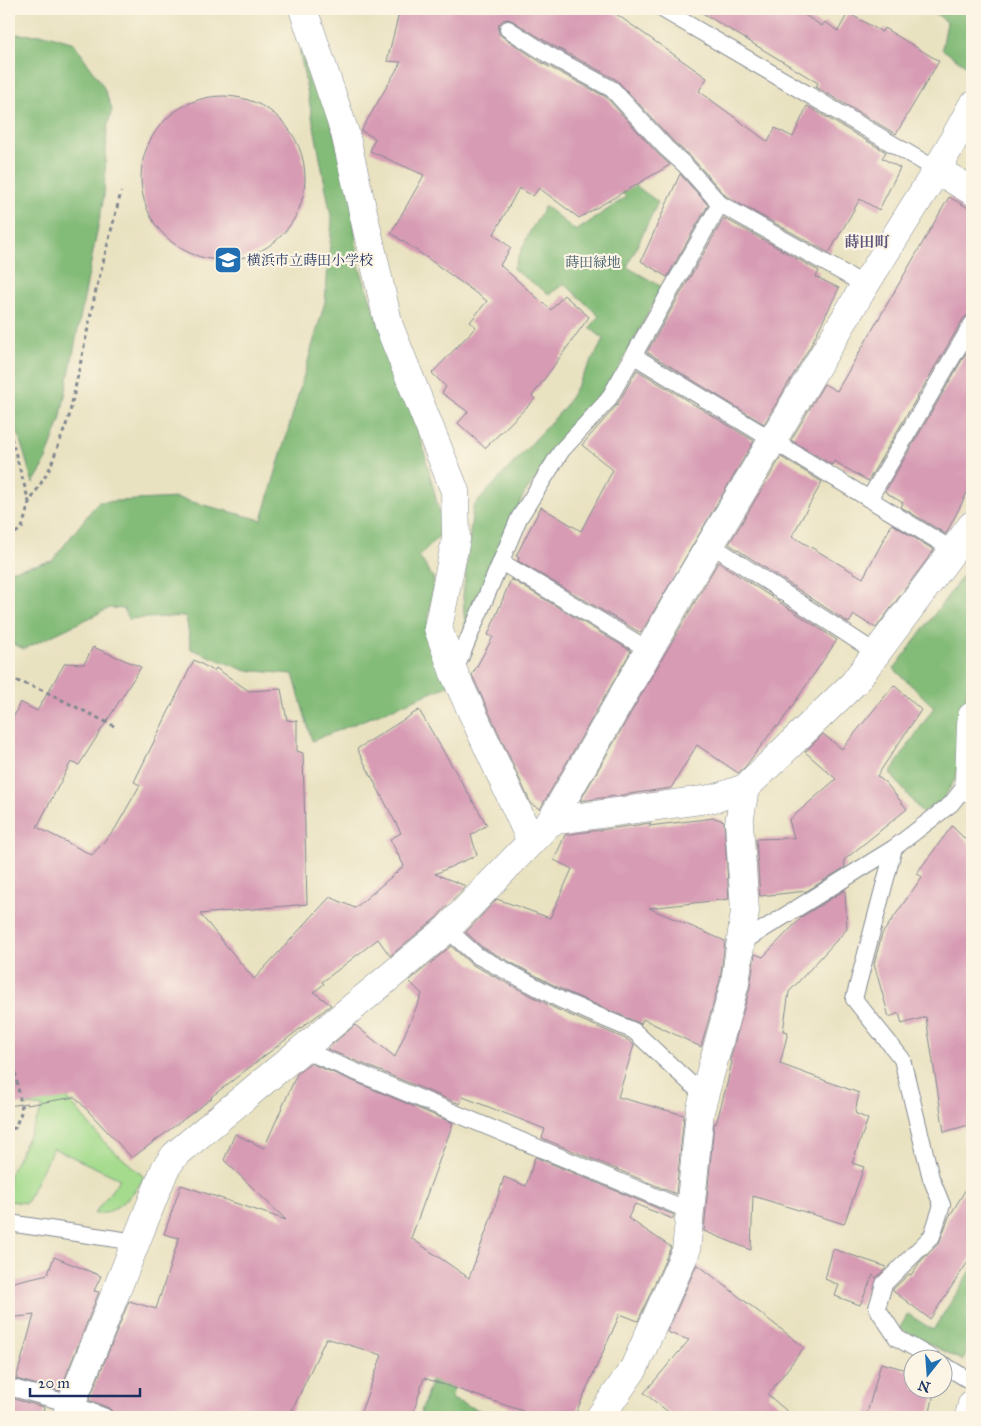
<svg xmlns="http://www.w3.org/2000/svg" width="981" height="1426" font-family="'IM FELL Great Primer','Noto Serif JP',serif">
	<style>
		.green { fill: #a4db8d; stroke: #608576 }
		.forest { fill: #83bb78; stroke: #4f756b }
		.building { fill: #d79bb4 }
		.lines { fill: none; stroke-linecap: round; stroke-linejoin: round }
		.lane-casing { stroke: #828890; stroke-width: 18 }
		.street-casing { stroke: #828890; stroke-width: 29 }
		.path { stroke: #828890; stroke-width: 3; stroke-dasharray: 4 4; stroke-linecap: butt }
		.lane { stroke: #fff; stroke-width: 16 }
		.street { stroke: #fff; stroke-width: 28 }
		.labels { text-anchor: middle; stroke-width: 4.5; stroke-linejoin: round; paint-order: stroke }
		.poi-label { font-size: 14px; fill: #1b2f5e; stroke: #fcf5e5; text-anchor: start }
		.park-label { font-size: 14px; fill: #3d5a6a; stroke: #fcf5e5 }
		.neighbourhood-label { font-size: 15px; font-weight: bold; fill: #5d557c; stroke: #fcf5e5 }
	</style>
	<rect width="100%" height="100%" fill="#fcf5e5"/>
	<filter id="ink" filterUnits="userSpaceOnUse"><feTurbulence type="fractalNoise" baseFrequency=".02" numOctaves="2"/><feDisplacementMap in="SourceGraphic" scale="10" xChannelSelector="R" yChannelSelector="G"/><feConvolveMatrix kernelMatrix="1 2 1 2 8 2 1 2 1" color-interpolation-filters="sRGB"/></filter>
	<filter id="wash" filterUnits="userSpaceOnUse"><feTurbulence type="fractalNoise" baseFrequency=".0096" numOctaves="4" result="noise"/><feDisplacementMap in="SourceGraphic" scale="20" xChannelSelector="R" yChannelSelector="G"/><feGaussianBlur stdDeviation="1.12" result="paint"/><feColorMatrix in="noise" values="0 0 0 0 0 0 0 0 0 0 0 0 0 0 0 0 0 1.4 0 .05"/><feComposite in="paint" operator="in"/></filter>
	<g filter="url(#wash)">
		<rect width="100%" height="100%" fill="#e9e2c1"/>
		<path class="green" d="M31,1054L102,1140L144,1177C138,1190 123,1204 110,1211C106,1214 99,1213 94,1214L120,1179L53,1148L26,1203L9,1201V1176L43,1107L27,1105Z"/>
		<g class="forest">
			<polygon points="930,9 972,9 972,60 968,67 942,49 947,22"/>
			<polygon points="9,34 48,35 74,43 103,86 112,109 107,129 104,196 60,421 43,467 33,483 12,414 9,412"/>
			<polygon points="299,48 328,112 351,195 359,266 380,327 412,403 444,531 419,556 434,579 427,632 450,685 312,741 293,674 244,670 191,649 186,616 128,619 124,609 110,608 24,649 9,642 9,571 52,561 98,502 177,498 262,520 325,302 332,221"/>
			<polygon points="605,163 658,202 627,267 662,287 603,398 557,448 524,494 465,628 463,596 473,507 564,408 604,339 590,328 599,316 565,284 549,294 513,269 528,235 545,206 576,231 626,197 601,171"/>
			<polygon points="972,563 972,670 968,682 956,778 943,799 922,813 890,773 934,707 894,669"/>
			<polygon points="972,1269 972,1329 964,1361 899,1329 908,1314 933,1330"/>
			<polygon points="434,1374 454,1380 452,1399 496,1417 419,1417"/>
		</g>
		<g id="blocks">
			<g class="building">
				<polygon points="400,9 609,9 707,78 699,91 768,142 775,128 793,137 807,106 886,152 882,158 900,168 879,210 860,199 829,253 726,196 692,158 673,141 617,80 552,45 513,21 508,19 503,20 499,24 498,29 499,34 503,37 542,63 606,97 659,155 670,165 579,218 539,188 533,196 519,188 494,234 511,248 500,265 551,310 564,295 589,317 532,396 535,399 485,448 458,423 468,412 442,393 446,387 432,373 476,327 470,322 487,301 430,260 391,233 424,175 370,151 375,138 361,131 401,62 387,61"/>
				<polygon points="696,9 795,9 822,26 825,22 838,31 848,13 882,32 884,28 939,61 896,134 816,87 818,83"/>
				<circle cx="223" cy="178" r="82"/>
				<polygon points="680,174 708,205 667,277 641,261"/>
				<polygon points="949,197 972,210 972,314 968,315 963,319 868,481 834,461 832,465 791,440 824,384 837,391"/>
				<polygon points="724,218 819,271 816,277 839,288 811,345 764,424 647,352"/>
				<polygon points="972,343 972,483 946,534 901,507 903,503 885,492"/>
				<polygon points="637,370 754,441 641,633 518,561 519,558 516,556 541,507 581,531 613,470 582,445 617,405"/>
				<polygon points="781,457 822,482 792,536 863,578 892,524 934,550 876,628 854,615 849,623 729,544"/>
				<polygon points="718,562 837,640 778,727 776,726 745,767 738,773 697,745 671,788 580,801"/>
				<polygon points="511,579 631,651 540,809 531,804 472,675 493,637 488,635"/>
				<polygon points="93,647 141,667 79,765 71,762 37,827 92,855 115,829 140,785 134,782 194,660 214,671 216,668 249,691 281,689 287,720 297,721 297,751 303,753 307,904 200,914 254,979 330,897 355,908 404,866 390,839 401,833 357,749 419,710 487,825 471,835 477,855 435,874 466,886 436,918 390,956 378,939 322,982 324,984 314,992 331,1005 267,1054 268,1053 211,1097 212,1098 132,1158 75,1097 27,1105 27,1103 9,1106 9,728 20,702 37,711 65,663 84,664"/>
				<polygon points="894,685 921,710 877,776 886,783 907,809 844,860 845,867 807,891 760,896 756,839 794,838 789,820 836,779 805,752 823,734 842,749"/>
				<polygon points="714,818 724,821 729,899 649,908 725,941 720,980 701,1047 643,1019 641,1024 565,991 482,947 466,932 497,899 550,918 572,869 554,860 565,835 651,823 649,826"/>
				<polygon points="952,826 972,846 972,1124 944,1132 926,1017 902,1024 899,1013 889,1017 874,964 882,934 922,877 917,873"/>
				<polygon points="845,890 847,929 789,992 783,1031 788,1032 780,1064 859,1093 855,1113 868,1119 852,1163 864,1167 844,1224 753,1196 751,1250 704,1231 714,1123 716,1124 727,1084 732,1061 730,1060 750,987 755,954 763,957 803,916"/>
				<polygon points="451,946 471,964 556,1009 628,1040 634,1045 618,1097 684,1115 676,1194 542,1138 545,1129 463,1097 460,1104 327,1049 355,1025 395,1057 422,994 409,981"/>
				<polygon points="310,1063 453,1123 411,1238 469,1278 492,1215 504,1177 526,1186 535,1157 674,1215 673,1219 635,1204 628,1218 671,1247 638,1321 620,1314 574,1417 521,1417 523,1411 424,1378 412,1417 359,1417 382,1355 326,1338 289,1417 126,1417 114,1414 109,1408 89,1400 129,1301 156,1309 179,1238 164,1234 181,1185 286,1220 224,1160 235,1134 264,1148 297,1074"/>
				<polygon points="972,1179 972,1256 930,1319 893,1291 893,1289 909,1274 911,1275 919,1263 939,1243 949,1217"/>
				<polygon points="833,1249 887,1267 876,1278 873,1275 860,1305 835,1296 839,1285 825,1279"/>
				<polygon points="54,1257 101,1276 94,1291 99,1292 60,1391 16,1379 34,1315 9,1318 9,1283 48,1274"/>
				<polygon points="697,1264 804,1347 768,1395 794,1417 675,1417 644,1393 689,1340 667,1332"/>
				<polygon points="881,1363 914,1372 914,1388 935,1388 929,1417 866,1417"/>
				<polygon points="10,1398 44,1407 43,1417 9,1417 9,1403"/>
			</g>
		</g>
	</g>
	<g filter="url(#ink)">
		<use href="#blocks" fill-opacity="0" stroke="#828890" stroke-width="1"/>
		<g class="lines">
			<g class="lane-casing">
				<g id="lane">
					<polyline points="662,9 937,170"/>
					<polyline points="508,29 547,54 612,89 666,148 685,165 720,204 865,285"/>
					<polyline points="634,356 953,550"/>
					<polyline points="869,499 972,324"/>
					<polyline points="710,544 876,653"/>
					<polyline points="501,562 649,650"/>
					<polyline points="454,673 519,518 562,450 608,400 720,204"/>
					<polyline points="894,848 854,999 902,1059 931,1178 942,1205 932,1236 884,1284 877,1308 897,1338 932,1358"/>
					<polyline points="447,929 476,955 561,1000 634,1031 704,1096"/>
					<polyline points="741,943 894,848 951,804 969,781"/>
					<polyline points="301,1049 690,1211"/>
					<polyline points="9,1223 136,1242"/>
					<polyline points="944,1365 972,1382"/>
					<polyline points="9,1387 71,1404 105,1417"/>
				</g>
			</g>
			<g class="street-casing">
				<g id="street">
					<polyline points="303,9 345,133 389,326 455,491 456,539 438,628 454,673 531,841"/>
					<polyline points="937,170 972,191"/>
					<polyline points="972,716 971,724 969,781 972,789"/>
					<polyline points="551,821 716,798 745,788"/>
					<polyline points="66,1417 165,1169 175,1155 447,929 551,821 691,577 865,285 937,170 972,106"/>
					<polyline points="600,1417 634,1368 686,1251 700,1111 735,983 745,911 739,823 745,788 854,683 972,525"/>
					<polyline points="969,1417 972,1404"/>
				</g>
			</g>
			<g class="path">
				<polyline points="9,430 29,502"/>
				<polyline points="9,538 22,528 29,503 49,470 69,417 96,290 121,192"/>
				<polyline points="9,678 42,690 114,726"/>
				<polyline points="9,1050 12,1055 22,1110 15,1128 9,1129"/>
			</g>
			<use href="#lane" class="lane"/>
			<use href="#street" class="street"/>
		</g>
	</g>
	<defs>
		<g id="school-square" transform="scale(1.4375)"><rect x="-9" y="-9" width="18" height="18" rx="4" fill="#1f6fb2" stroke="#fcf5e5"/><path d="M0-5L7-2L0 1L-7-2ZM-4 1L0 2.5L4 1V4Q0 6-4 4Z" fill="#fff"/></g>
	</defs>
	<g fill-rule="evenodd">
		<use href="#school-square" x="228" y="260"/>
	</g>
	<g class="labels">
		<g class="poi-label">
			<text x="247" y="265">横浜市立蒔田小学校</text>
		</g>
		<g class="park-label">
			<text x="593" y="267">蒔田緑地</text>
		</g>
		<g class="neighbourhood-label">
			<text x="867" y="247">蒔田町</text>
		</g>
	</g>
	<rect width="981" height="1426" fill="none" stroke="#fcf5e5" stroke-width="30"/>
	<g transform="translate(928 1374) rotate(197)"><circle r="24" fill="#fcf5e5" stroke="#a2a6af"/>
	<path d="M0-4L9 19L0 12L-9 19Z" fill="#1f6fb2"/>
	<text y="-8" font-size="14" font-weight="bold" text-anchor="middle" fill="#1b2f5e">N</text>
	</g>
	<path d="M30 1388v8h110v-8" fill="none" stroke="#1b2f5e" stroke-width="2.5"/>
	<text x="38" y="1388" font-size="15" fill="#1b2f5e" stroke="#fcf5e5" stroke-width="4" paint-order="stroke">20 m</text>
</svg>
